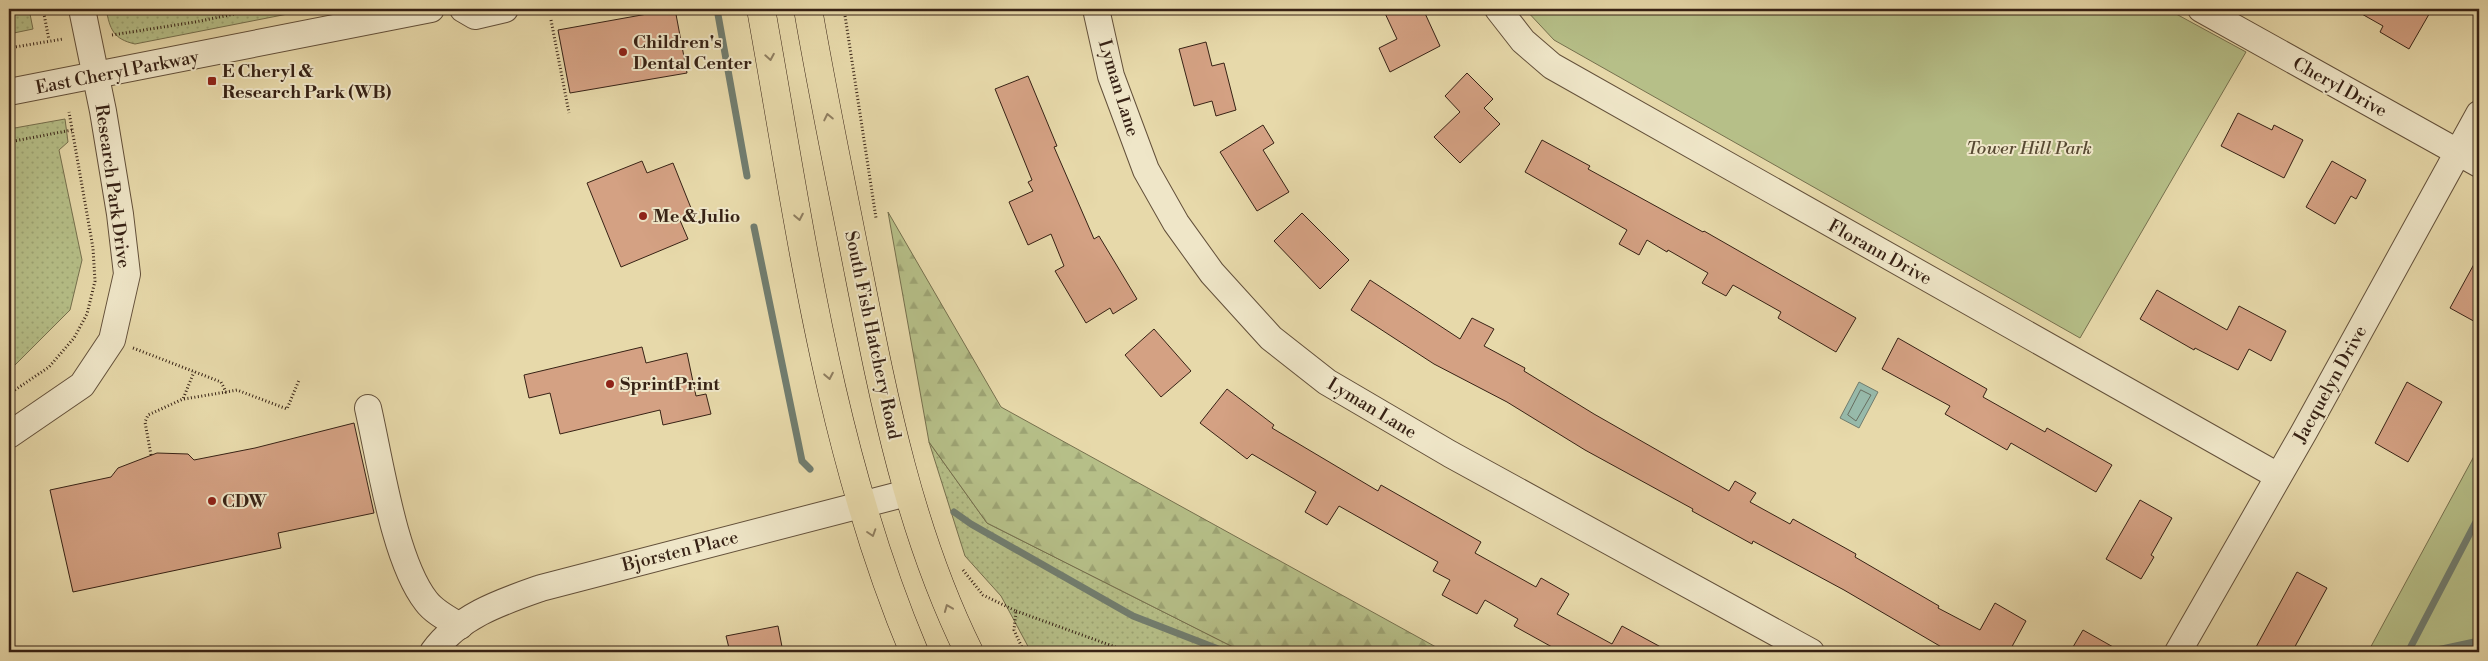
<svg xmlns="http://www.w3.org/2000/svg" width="2488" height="661" font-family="'Libre Bodoni',serif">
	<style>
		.grass { fill: url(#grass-dots); stroke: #76704e }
		.forest { fill: url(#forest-firs); stroke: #76704e }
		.green { fill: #b6bf88; stroke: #76704e }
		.water { fill: #97baab; stroke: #717d6f }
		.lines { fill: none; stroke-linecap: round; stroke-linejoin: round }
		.shore { stroke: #676e60; stroke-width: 1 }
		.stream { stroke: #717d6f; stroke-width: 7 }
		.building { fill: #d4a183; stroke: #372215 }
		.minor-casing { stroke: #63503a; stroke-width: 28 }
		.major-casing { stroke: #372215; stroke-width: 29 }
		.path { stroke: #372215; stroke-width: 3; stroke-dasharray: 1 2.5; stroke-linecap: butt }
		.minor { stroke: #efe6c8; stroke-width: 26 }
		.major { stroke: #e7d9aa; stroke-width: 28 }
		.oneway { stroke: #8f7e60 }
		.poi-dot { fill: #8f2418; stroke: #efe6c8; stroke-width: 2 }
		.labels { text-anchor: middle; stroke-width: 4; stroke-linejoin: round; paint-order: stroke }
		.poi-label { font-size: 18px; font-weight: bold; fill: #372215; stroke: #efe6c8; text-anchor: start }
		.street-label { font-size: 18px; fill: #372215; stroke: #efe6c8 }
		.park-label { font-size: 18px; font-style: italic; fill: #574932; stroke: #efe6c8 }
	</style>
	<defs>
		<pattern id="grass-dots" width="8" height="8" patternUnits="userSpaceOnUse" patternTransform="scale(1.25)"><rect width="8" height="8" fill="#b6bf88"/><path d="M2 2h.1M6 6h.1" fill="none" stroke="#9da474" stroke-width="1.8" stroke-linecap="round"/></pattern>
		<pattern id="forest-firs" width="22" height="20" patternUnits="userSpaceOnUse" patternTransform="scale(1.25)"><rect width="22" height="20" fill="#b6bf88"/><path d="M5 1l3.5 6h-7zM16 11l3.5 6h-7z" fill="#9da474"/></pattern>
	</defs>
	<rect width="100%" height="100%" fill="#e7d9aa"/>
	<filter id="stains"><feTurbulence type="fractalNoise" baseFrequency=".004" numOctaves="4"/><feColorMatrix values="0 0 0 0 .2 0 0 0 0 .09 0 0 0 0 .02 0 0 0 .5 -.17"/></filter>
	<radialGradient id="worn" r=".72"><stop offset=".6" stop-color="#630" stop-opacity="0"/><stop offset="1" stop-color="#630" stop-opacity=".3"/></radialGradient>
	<g class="grass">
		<polygon points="9,9 29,9 33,29 9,34"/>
		<path d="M106,9H313L135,44C113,39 110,29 106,9Z"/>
		<polygon points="65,119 68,142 59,150 82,260 70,310 9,371 9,129"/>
		<polygon points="929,442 987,523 1243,652 1031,652 1001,596 965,556"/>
	</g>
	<polygon class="forest" points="888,212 1001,407 1445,652 1243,652 987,523 929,442"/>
	<g class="green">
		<polygon points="1525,9 2167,9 2246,52 2080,338 1554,40"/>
		<polygon points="2479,447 2479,652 2368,652"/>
	</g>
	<polygon class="water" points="1859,382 1878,392 1859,428 1840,418"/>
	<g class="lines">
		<polygon class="shore" points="1861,390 1871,395 1856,421 1848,415"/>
		<g class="stream">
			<polyline points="717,9 747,176"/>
			<polyline points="754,227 802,461 810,469"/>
			<polyline points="954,512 971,524 1133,616 1226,652"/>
			<polyline points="2408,652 2479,516"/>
			<polyline points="2428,652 2479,641"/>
		</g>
	</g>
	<g class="building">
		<polygon points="675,9 687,73 570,93 558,30"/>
		<polygon points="1383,9 1423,9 1440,46 1390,72 1379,48 1397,39"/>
		<polygon points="2353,9 2432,9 2409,49 2380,32 2383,26"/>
		<polygon points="1206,42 1212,66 1224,63 1236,110 1216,116 1212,101 1194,106 1179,49"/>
		<polygon points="1467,73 1493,99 1484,108 1500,124 1460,163 1434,137 1460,112 1445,96"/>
		<polygon points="1028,76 1057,146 1054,147 1094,239 1099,236 1137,299 1113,314 1110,308 1086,323 1055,271 1064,266 1051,234 1028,245 1009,202 1033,191 1028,182 1032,180 995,89"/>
		<polygon points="2238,113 2272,130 2274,125 2303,140 2284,178 2221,146"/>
		<polygon points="1263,125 1274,143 1263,150 1289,192 1257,211 1220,152"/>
		<polygon points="1542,140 1590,166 1588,169 1703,232 1704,231 1856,318 1836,352 1778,318 1781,312 1733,285 1726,296 1702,283 1708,273 1668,250 1667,252 1647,240 1639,255 1619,244 1627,230 1525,172"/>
		<polygon points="642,161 647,173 673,163 693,213 679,218 688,239 621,267 587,183"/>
		<polygon points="2332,161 2366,180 2356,199 2351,196 2335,224 2306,207"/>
		<polygon points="1302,213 1349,260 1320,289 1274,241"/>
		<polygon points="2479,255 2479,324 2450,308"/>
		<polygon points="1370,280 1460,339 1472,318 1494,329 1484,346 1525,368 1524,371 1594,414 1729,491 1735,481 1756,493 1750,502 1790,524 1793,519 1856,554 1855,557 1939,606 1938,608 1980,630 1995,603 2026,621 2009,652 1950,652 1844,590 1753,541 1752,544 1692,511 1693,509 1585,450 1507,402 1434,364 1351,310"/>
		<polygon points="2157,290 2227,330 2239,306 2286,331 2271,361 2249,349 2238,370 2195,348 2194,350 2140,319"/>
		<polygon points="1154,329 1191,371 1161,397 1125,355"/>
		<polygon points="1898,338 1987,389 1983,397 2045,432 2047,428 2112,465 2096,492 2011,443 2007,450 1945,414 1950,406 1882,369"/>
		<polygon points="642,347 646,363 687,353 696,396 706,394 711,414 663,425 660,410 560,434 550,393 529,398 524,375"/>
		<polygon points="2407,382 2442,402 2408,462 2375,443"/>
		<polygon points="1227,389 1274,425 1272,428 1378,491 1381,485 1481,542 1475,553 1536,587 1541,578 1569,594 1557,614 1612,644 1622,626 1670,652 1561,652 1514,626 1518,619 1485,600 1477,614 1442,595 1450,580 1433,571 1438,562 1339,506 1327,525 1305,512 1316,492 1252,454 1247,459 1200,423"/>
		<polygon points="354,423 374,513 278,533 281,548 73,592 50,490 111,477 118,468 157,453 188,454 194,460 255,448"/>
		<polygon points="2140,500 2172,518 2151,555 2154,557 2141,579 2106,559"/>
		<polygon points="2297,572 2327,588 2292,652 2266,652 2256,647"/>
		<polygon points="778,626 783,652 730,652 726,636"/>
		<polygon points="2083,630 2122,652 2070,652"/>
	</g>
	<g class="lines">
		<g class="minor-casing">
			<g id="minor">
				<polyline points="463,9 475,16 505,9"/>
				<polyline points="1096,9 1111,76 1146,170 1176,223 1212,273 1271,338 1327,382 1450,454 1811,652"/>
				<polyline points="1498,9 1523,41 1552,66 2278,476"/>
				<polyline points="2201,9 2479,164"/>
				<polyline points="9,92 431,9"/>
				<path d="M368,408C380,460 394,560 426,601C434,612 448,619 460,626"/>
				<polyline points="9,435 82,385 112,340 127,274 120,214 103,111 82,9"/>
				<path d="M433,652C459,616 501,602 541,588L907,493"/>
				<polyline points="2178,652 2304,432 2479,114"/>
			</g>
		</g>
		<g class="major-casing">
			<g id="major">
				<path d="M761,9C800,225 828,448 914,652"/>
				<path d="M808,9C823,96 841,182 858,269C884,401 909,530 969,652"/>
			</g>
		</g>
		<g class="path">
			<polyline points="43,9 49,40"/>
			<polyline points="844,9 876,218"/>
			<polyline points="551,20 569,113"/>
			<polyline points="112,35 195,22 259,9"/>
			<polyline points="9,48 63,39"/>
			<polyline points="9,142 72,130"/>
			<polyline points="133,348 221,382 226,392 237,390 287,409 299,380"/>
			<polyline points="9,394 49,367 74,338 87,314 95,281 93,248 69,112"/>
			<polyline points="184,399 226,392"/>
			<polyline points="151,455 145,422 148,415 183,399 194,372"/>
			<polyline points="963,570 983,595 1016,611 1014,630 1024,652"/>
			<polyline points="1016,611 1129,652"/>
			<polyline points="9,629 10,628"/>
		</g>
		<use href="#minor" class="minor"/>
		<use href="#major" class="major"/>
	</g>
	<defs><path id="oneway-chevron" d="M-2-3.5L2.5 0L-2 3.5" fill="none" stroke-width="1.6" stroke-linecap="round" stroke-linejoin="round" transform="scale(1.25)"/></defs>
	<g class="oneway">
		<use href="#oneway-chevron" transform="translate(770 57) rotate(80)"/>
		<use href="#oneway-chevron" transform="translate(828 117) rotate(-102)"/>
		<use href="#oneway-chevron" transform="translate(799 217) rotate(79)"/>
		<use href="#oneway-chevron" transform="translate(829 376) rotate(79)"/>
		<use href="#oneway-chevron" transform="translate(872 533) rotate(72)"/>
		<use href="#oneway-chevron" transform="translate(948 608) rotate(-112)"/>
	</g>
	<g class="poi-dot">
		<circle cx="623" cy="52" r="5"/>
		<rect x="207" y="76" width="10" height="10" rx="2.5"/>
		<circle cx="643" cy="216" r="5"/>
		<circle cx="610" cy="384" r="5"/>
		<circle cx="212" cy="501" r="5"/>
	</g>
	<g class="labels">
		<g class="poi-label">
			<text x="633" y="48">Children's<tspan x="633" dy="21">Dental Center</tspan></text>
			<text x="222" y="77">E Cheryl &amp;<tspan x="222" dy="21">Research Park (WB)</tspan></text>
			<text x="653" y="222">Me &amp; Julio</text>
			<text x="620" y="390">SprintPrint</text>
			<text x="222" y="507">CDW</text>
		</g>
		<g class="street-label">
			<text transform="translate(117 72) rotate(-11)" y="6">East Cheryl Parkway</text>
			<text transform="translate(2340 87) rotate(29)" y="6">Cheryl Drive</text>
			<text transform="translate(1119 88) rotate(73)" y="6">Lyman Lane</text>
			<text transform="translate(113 186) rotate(82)" y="6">Research Park Drive</text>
			<text transform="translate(1880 252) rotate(29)" y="6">Florann Drive</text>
			<text transform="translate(873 335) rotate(78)" y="6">South Fish Hatchery Road</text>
			<text transform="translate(2330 384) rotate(-61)" y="6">Jacquelyn Drive</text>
			<text transform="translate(1372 408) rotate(31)" y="6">Lyman Lane</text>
			<text transform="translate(680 551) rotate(-14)" y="6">Bjorsten Place</text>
		</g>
		<g class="park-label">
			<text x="2029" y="154">Tower Hill Park</text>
		</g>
	</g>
	<rect width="2488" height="661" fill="none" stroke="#e7d9aa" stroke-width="30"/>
	<rect x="10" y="10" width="2468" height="641" fill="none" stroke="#372215" stroke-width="2.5"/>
	<rect x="15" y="15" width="2458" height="631" fill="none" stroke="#372215"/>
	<rect width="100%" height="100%" filter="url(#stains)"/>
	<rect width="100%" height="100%" fill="url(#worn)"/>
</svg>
